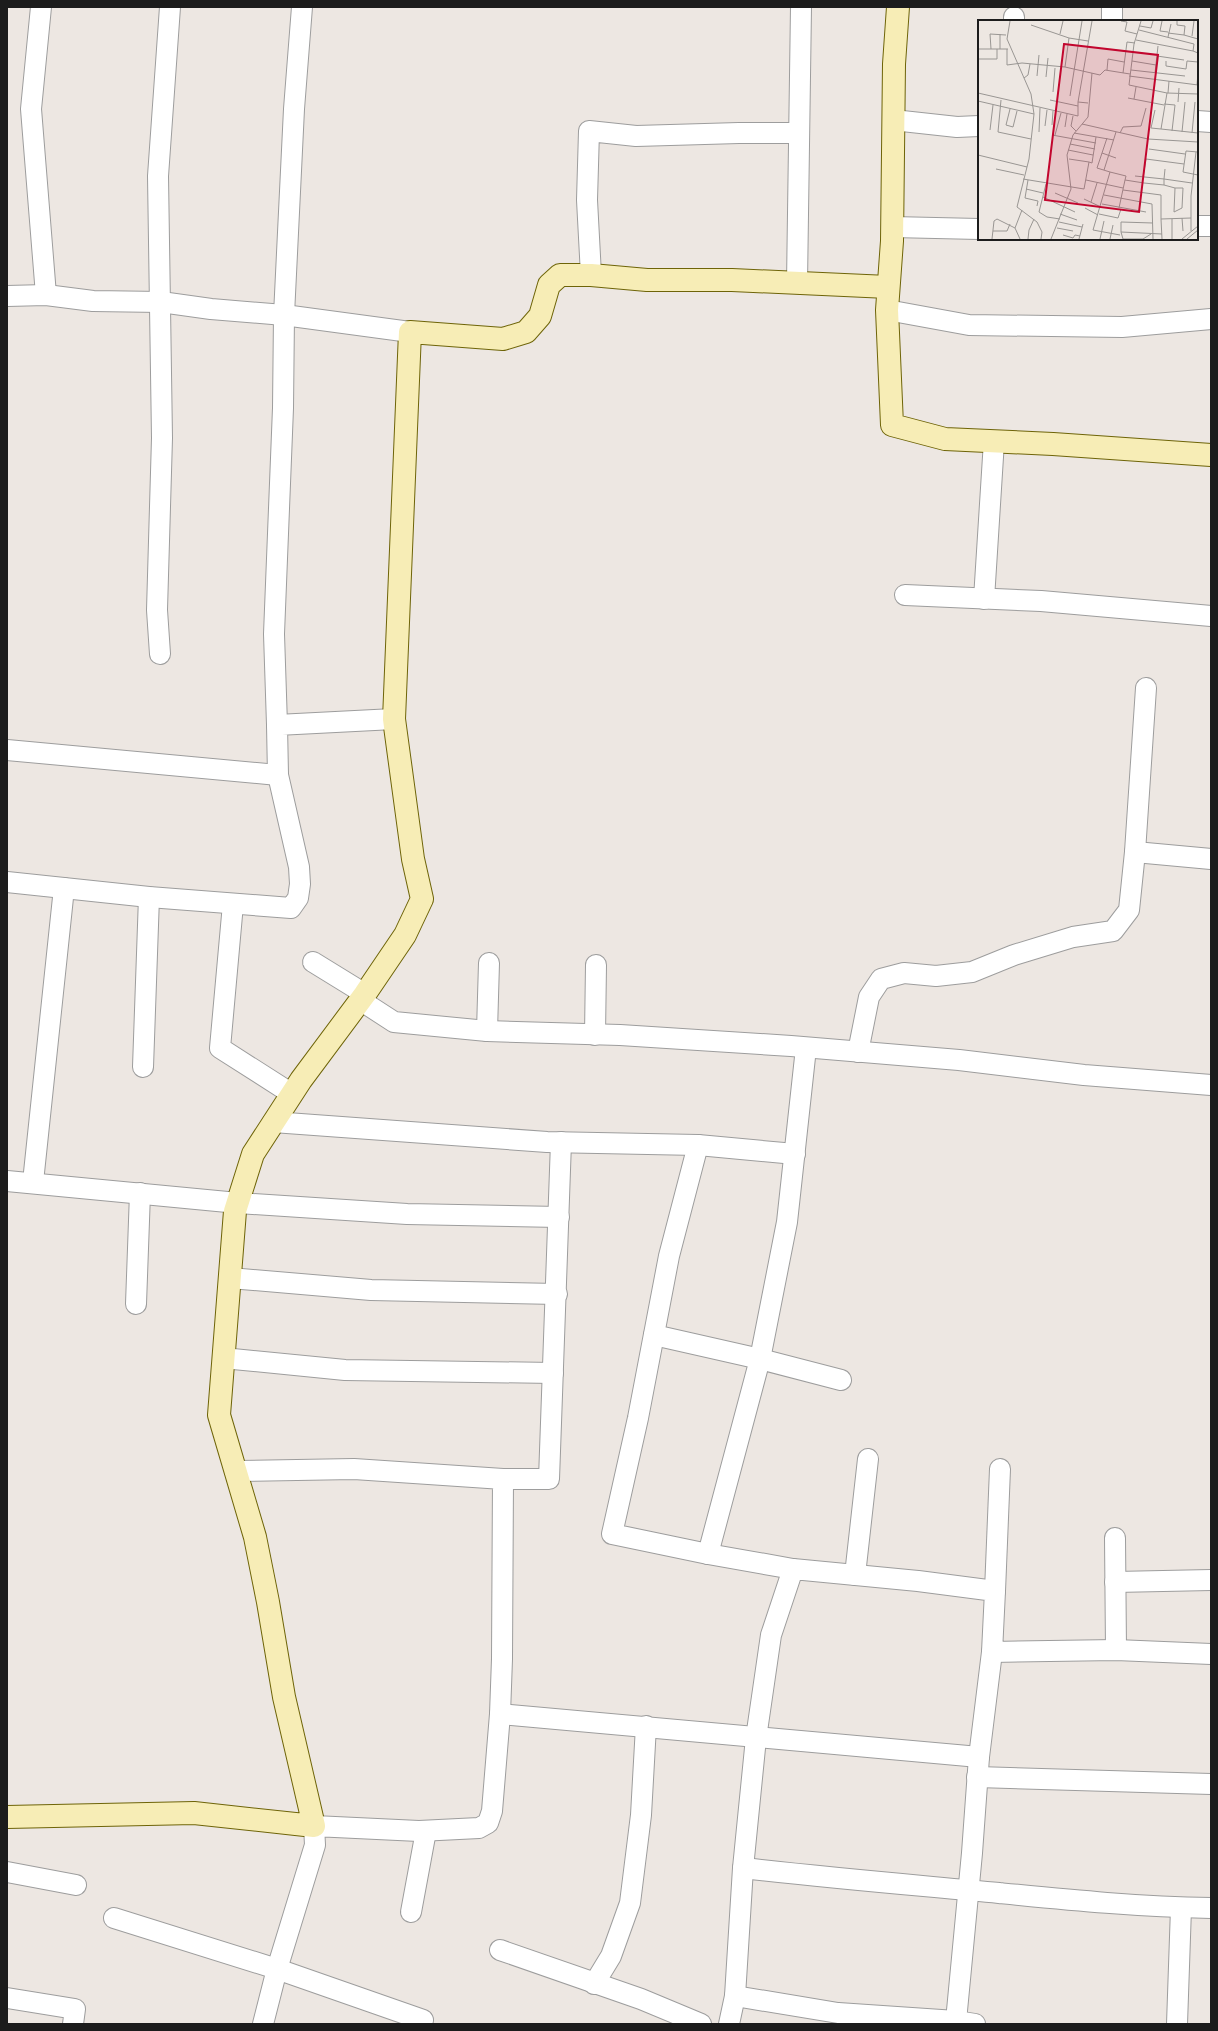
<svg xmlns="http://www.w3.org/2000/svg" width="1218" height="2031" font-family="'Exo 2',sans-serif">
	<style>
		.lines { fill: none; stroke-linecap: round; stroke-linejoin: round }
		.street-casing { stroke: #9d9d9d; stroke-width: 22 }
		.secondary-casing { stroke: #6e6408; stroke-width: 24 }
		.street { stroke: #fff; stroke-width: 20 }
		.secondary { stroke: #f7edb6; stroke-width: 22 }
		.inset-road { fill: none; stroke: #999693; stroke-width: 1 }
		.view { fill: #c2062e; fill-opacity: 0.15; stroke: #c2062e; stroke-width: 2 }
		.inset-edge { fill: none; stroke: #1c1c1c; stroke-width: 2 }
	</style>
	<rect width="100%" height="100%" fill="#ede7e2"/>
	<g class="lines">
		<g class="street-casing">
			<g id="street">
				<polyline points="41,7 31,109 46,295"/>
				<polyline points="1014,17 1014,21"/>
				<polyline points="1112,21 1112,7"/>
				<polyline points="893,120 957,127 979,126"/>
				<polyline points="1197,121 1211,122"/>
				<polyline points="1197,226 1211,226"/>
				<polyline points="892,227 979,229"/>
				<polyline points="591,275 587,200 589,131 636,136 739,133 799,133"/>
				<polyline points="797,283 801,7"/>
				<polyline points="7,296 46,295 93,301 161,302 211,309 284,315 410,332"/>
				<polyline points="887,310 969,325 1122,327 1211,319"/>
				<polyline points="905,595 1041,601 1211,616"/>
				<polyline points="984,599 994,441"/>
				<polyline points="160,654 157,610 162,438 158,176 170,7"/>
				<polyline points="277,725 274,634 283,408 284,315 294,109 302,7"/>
				<polyline points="7,750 278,775"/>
				<polyline points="1135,852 1211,859"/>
				<polyline points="7,882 149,897 291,908 298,898 300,884 299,867 278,775 277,725 394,719"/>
				<polyline points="233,904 220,1048 292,1094"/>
				<polyline points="313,962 365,994"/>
				<polyline points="360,1000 394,1022 487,1031 620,1035 791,1046 959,1060 1084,1075 1211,1085"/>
				<polyline points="487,1031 489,963"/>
				<polyline points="595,1035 596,965"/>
				<polyline points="858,1052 869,997 881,979 904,973 936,976 972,972 1014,955 1073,937 1113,931 1129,910 1135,852 1146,688"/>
				<polyline points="143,1067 149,897"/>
				<polyline points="273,1122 547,1142 698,1145 795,1154"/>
				<polyline points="698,1145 669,1256 638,1418 612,1534 708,1554 793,1569"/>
				<polyline points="7,1181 238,1203 407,1214 559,1217"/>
				<polyline points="33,1182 64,888"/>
				<polyline points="230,1278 371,1290 557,1294"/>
				<polyline points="136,1304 140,1193"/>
				<polyline points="654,1335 760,1359 841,1380"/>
				<polyline points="223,1358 345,1370 553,1373"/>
				<polyline points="235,1471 354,1469 503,1479 502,1659 500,1714 492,1811 488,1823 479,1828 419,1831 314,1826 315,1845 277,1969 263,2024"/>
				<polyline points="503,1479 549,1479 561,1142"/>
				<polyline points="1115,1538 1116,1650"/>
				<polyline points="708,1554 760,1359 787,1222 806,1048"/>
				<polyline points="855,1575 868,1459"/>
				<polyline points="1115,1582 1211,1580"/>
				<polyline points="995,1591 1000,1469"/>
				<polyline points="500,1714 979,1757"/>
				<polyline points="977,1777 1211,1784"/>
				<path d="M743,1868C828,1878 914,1885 999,1893C1070,1900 1140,1907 1211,1908"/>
				<polyline points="7,1872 76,1885"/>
				<polyline points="411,1912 426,1831"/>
				<polyline points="114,1918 277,1969 423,2020"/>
				<polyline points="500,1950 641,1999 701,2024"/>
				<polyline points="594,1984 611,1956 630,1903 641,1815 646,1726"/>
				<polyline points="735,1996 838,2013 956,2021 975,2024"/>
				<polyline points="7,1998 75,2009 73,2024"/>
				<polyline points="956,2021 972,1853 979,1757 992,1652"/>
				<polyline points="729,2024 735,1996 743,1868 756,1738 771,1635 793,1569 918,1581 995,1591 992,1652 1116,1650 1211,1654"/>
				<polyline points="1177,2024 1181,1908"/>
			</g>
		</g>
		<g class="secondary-casing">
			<g id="secondary">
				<polyline points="898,7 894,64 892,241 887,310 892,425 945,439 1053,444 1211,455"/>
				<polyline points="7,1817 194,1813 314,1826 284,1697 268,1602 255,1537 219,1415 235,1211 253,1154 301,1080 365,994 405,935 422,899 413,859 394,719 410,332 503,339 526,332 540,316 549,285 560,275 591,275 647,280 732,280 888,287"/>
			</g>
		</g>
		<use href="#street" class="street"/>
		<use href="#secondary" class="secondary"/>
	</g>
	<g transform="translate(978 20)">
		<rect width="220" height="220" fill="#ede7e2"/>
		<path class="inset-road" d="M32,1L29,19L53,74L56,94L51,139L39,187L59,202L64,212L63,219M143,1L149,2L147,11L159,14M163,1L156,24L151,65L189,73L220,74M184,1L182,11L190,12M199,1V5L207,6L206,15L220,19M53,5L91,18L87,47M162,6L173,8L175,1M161,10L216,24L215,31L220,33M190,13L206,15M22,14V29M82,14L85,1M214,16L216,1M190,17L193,4M91,18L110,21M158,20L215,31M0,29H30M13,29L12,14L28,15M29,29V45L44,43L87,47L122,55L127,50L152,54M179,36L206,40M0,39H19V29M154,41L178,45M188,41V46L208,49L209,41L220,42M129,50L130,39L146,42M153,50L207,56M145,53L149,22L157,23M177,53L180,26M59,56L61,35M151,56L220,65M68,57L70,38M46,58L50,55L52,44M219,65L220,53M75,72L77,48M0,73L100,96V82L110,83M189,73L183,109L220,113M190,73L191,61M92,76L104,1M150,78L186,85M156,79L158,67M23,80L20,112L53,119M72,80L100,86M0,81L56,94M100,82L114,1M200,82L201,68M186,84L197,85L194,111M32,89L28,105L35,107L39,91M177,90L173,108L183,109M95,96L93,106L98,111M104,104L170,119L220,122M74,105L75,91M67,106L69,90M87,107L89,94M12,110L15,85M61,112L62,88M204,112L207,82M96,113L136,120M142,113L145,107L163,106L168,88M214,113L217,82M74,115L118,123M77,115L83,93M129,118L119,148L132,152M92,124L117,129M171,129L207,134M90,130L115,135M220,132L208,131L205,152L220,155M124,133L138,138M0,135L49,147M111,142L114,143L118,117M18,149L46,155M126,150L138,112M157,156L186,159L187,149M165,157L168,139L206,144M45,159L106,169L111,142L91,139M50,160L47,178L60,181L59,186M108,160L145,168M68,164L61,192L69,197L82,199M186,165L197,168L196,192L204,188L205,168H197M48,169L65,173M145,170L183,175V199M77,173L100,183M126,175L174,184L175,219M65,177L97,192M106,179L123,187M113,182L119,163M124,184L168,192M107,188L120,195M141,188L147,160M82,194L99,200M121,194L140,198L143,189M204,198L205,211M194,199V219M81,202L104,207M37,208L44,190M79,208L95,211M15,211H29L32,204M213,211V176L218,132M143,212V202L175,203M85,215L95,218L97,215L102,216M142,215L115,210L132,152L148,156L147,160L166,163L186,165V159L214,163M14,219L16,201L19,199L37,208L42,219M50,219L51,210L56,199M73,219L93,169L89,135L95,115L110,97L114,53M101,219L105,204M122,219L126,201M132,219L135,205M145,219L143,212L184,214M145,219H165L173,214M184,219L183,199L213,198M204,219L220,206M209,219L220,210"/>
		<path class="view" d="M86,24L180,35L161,192L67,180Z"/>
		<rect width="220" height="220" class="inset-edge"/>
	</g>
	<rect width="1218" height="2031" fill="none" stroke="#1c1c1c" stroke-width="16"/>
</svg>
